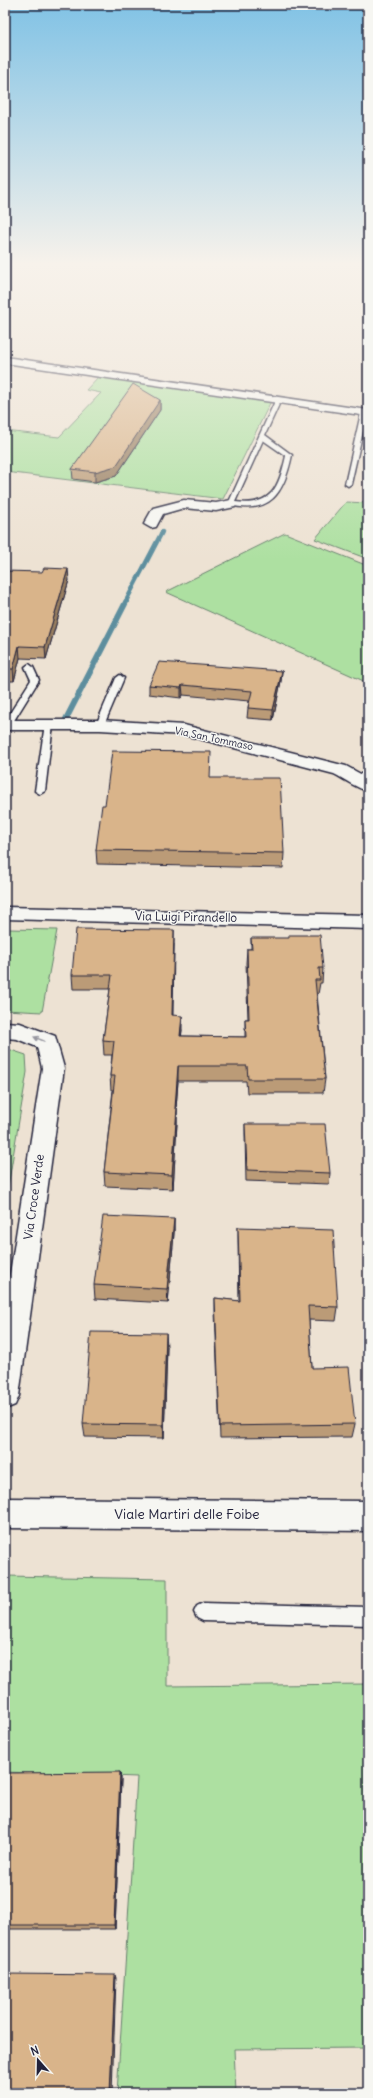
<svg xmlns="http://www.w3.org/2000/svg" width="373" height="2098" font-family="Delius,sans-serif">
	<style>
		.green { fill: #ade0a1; stroke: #68816e }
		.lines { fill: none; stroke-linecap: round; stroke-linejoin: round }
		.stream-far1 { stroke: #5d8e9e; stroke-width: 4.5 }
		.stream { stroke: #5d8e9e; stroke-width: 6 }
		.lane-casing { stroke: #22223b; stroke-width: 3 }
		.street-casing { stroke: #22223b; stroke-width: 3 }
		.secondary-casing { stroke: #22223b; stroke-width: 3 }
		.lane { fill: #f6f6f2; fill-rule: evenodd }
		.street { fill: #f6f6f2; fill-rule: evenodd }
		.secondary { fill: #f6f6f2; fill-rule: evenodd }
		.wall { fill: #bb9b77; stroke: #22223b }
		.shaded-wall { fill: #987e61; stroke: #22223b }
		.building { fill: #d9b48a; stroke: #22223b }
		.oneway { fill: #9797a0 }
		.labels { text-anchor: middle; stroke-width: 3; stroke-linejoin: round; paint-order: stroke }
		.far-street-label { font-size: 10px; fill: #22223b; stroke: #f6f6f2 }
		.street-label { font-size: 12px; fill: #22223b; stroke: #f6f6f2 }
		.near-street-label { font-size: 14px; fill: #22223b; stroke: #f6f6f2 }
	</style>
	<rect width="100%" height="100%" fill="#ede2d3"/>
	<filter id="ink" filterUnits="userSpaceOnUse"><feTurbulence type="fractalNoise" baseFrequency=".025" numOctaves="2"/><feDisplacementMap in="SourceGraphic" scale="8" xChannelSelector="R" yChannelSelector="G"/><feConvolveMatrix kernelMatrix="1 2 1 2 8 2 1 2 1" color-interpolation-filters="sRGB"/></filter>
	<g filter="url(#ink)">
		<g class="green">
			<polygon points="99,376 271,401 223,499 5,472 5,431 59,437 101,393 86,390"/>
			<polygon points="346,502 368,503 368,559 315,539"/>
			<polygon points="285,533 368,566 368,683 166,592"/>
			<polygon points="8,929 57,930 42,1012 5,1010 5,939"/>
			<polygon points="5,1048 26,1055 27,1072 7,1193 5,1193"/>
			<polygon points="5,1576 167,1579 167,1686 368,1684 368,2048 234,2049 236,2093 117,2093 137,1777 5,1772"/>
		</g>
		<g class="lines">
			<polyline class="stream-far1" points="125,603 162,532"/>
			<polyline class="stream" points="66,719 126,602"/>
			<g class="lane-casing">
				<g id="lane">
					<path d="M276,399L281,400L265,435L292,455C284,493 271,515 229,505L228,504ZM263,440L286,456C279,487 272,507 235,502Z"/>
					<polygon points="364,411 367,413 351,484 348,486 345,484 361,413"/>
					<polygon points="29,664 33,667 39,680 10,727 5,727 5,721 31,680 25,667"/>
					<polygon points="120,675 124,678 104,725 103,727 97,727 96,725 116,678"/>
					<polygon points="49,721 53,724 45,791 40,794 35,791 45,724"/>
					<polygon points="203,1603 368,1607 368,1625 203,1621 197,1618 194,1612 197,1606"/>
				</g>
			</g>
			<g class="street-casing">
				<g id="street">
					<polygon points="184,500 216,503 231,500 237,504 235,507 216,511 184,508 163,514 156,527 151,528 144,524 153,508"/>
					<path d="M5,720H100L184,725L346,766L368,778V791C358,789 344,779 334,774L184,735L100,730H5Z"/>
					<polygon points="5,1022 20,1023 55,1036 64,1068 19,1396 15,1405 5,1409 5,1306 42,1068 37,1047 17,1039 5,1038"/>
					<polygon points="5,1498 368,1501 368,1531 5,1528"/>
				</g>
			</g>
			<g class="secondary-casing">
				<g id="secondary">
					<polygon points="5,357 368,410 368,416 5,363"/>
					<polygon points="5,907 368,915 368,929 5,919"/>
				</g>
			</g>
			<use href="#lane" class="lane"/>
			<use href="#street" class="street"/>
			<use href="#secondary" class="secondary"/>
		</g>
		<g class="wall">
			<polygon points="160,400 160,410 116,476 95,482 73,479 72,469"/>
			<polygon points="5,571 69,580 46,659 20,658 14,681 5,681"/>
			<polygon points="282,671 281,681 273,720 247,718 248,708 249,701 183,695 181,698 149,694 149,685"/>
			<polygon points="210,778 284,853 283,868 97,864 96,850 105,805"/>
			<polygon points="251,938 323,968 322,983 320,983 318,994 317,994 325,1079 323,1093 247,1093 246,1081 178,1081 176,1108 177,1108 177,1123 173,1189 105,1186 104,1172 113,1090 111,1090 110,1076 112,1055 104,1055 103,1040 110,989 73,989 72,975 174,944 173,1015 182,1030 181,1036 245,1037 245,1019 248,1019 246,963 247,949 251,949"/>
			<polygon points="245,1124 330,1173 329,1184 246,1181 245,1135"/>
			<polygon points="174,1219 174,1233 168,1303 95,1299 94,1285"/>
			<polygon points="238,1227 338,1307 336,1321 309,1320 312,1368 355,1424 352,1437 220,1438 215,1311 215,1298 239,1301 238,1241"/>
			<polygon points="167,1346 164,1438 85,1437 83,1424"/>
			<polygon points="120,1772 121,1779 115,1929 5,1929 5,1795"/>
		</g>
		<g class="shaded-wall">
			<polygon points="160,400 160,410 116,476 95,482 95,472"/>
			<polygon points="68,569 69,580 46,659 45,647"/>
			<polygon points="19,646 20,658 14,681 13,669"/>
			<polygon points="282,671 281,681 273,720 273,710"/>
			<polygon points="182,685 183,695 181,698 181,688"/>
			<polygon points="174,930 174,944 172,1030 172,1015"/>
			<polygon points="182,1016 182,1030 180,1051 180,1036"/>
			<polygon points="178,1066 178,1081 175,1123 175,1108"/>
			<polygon points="177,1108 177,1123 173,1189 172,1175"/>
			<polygon points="174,1219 174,1233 168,1303 167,1289"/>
			<polygon points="166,1333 167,1346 164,1438 163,1425"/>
			<polygon points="120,1772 121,1779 115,1929 114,1925"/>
			<polygon points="115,1975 116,1978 112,2093 110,2093"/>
		</g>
		<g class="building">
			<polygon points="133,384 160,400 116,466 95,472 72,469"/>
			<polygon points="44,568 68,569 45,647 19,646 13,669 5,669 5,571 42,572"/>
			<polygon points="159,662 282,671 273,710 248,708 252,691 182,685 181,688 149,685"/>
			<polygon points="112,751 211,752 210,778 280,778 284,853 96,850 102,805 105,805"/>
			<polygon points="76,929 174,930 172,1015 182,1016 180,1036 246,1037 245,1019 249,1019 247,949 252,949 251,938 289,938 289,935 320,935 323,968 319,968 320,980 315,980 325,1079 248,1079 247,1066 178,1066 175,1108 177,1108 172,1175 104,1172 115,1076 110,1076 114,1041 103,1040 112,975 72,975"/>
			<polygon points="245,1124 325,1124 330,1173 247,1170"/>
			<polygon points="103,1216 174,1219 167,1289 94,1285"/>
			<polygon points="238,1227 333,1230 338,1307 308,1306 312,1368 349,1367 355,1424 220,1426 215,1298 240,1301"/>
			<polygon points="91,1332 166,1333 163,1425 83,1424"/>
			<polygon points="120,1772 114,1925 5,1925 5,1795 7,1773"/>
			<polygon points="5,1974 115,1975 110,2093 5,2093"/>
		</g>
		<defs><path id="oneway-solid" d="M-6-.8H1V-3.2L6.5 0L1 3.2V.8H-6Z"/></defs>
		<use class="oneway" href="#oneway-solid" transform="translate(39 1039) rotate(-158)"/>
	</g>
	<linearGradient id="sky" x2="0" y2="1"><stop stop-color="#80c2e5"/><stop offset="0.47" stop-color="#f7f2eb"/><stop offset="1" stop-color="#f7f2eb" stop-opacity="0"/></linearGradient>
	<rect width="373" height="560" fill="url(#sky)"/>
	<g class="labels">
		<g class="far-street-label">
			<text transform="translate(214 738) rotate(12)" y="4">Via San Tommaso</text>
		</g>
		<g class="street-label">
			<text transform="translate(186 917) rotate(1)" y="4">Via Luigi Pirandello</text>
			<text transform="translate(34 1197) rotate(-82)" y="4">Via Croce Verde</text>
		</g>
		<g class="near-street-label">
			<text x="187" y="1519">Viale Martiri delle Foibe</text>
		</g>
	</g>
	<rect width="373" height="2098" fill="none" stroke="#f6f6f2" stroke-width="20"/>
	<rect x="10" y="10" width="353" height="2078" fill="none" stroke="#22223b" stroke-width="1.5" filter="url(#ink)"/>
	<g transform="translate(38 2060) rotate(340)" stroke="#f6f6f2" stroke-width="3" paint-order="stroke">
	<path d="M0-3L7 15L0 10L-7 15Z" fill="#22223b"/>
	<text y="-6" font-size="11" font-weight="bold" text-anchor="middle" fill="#22223b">N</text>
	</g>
</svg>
